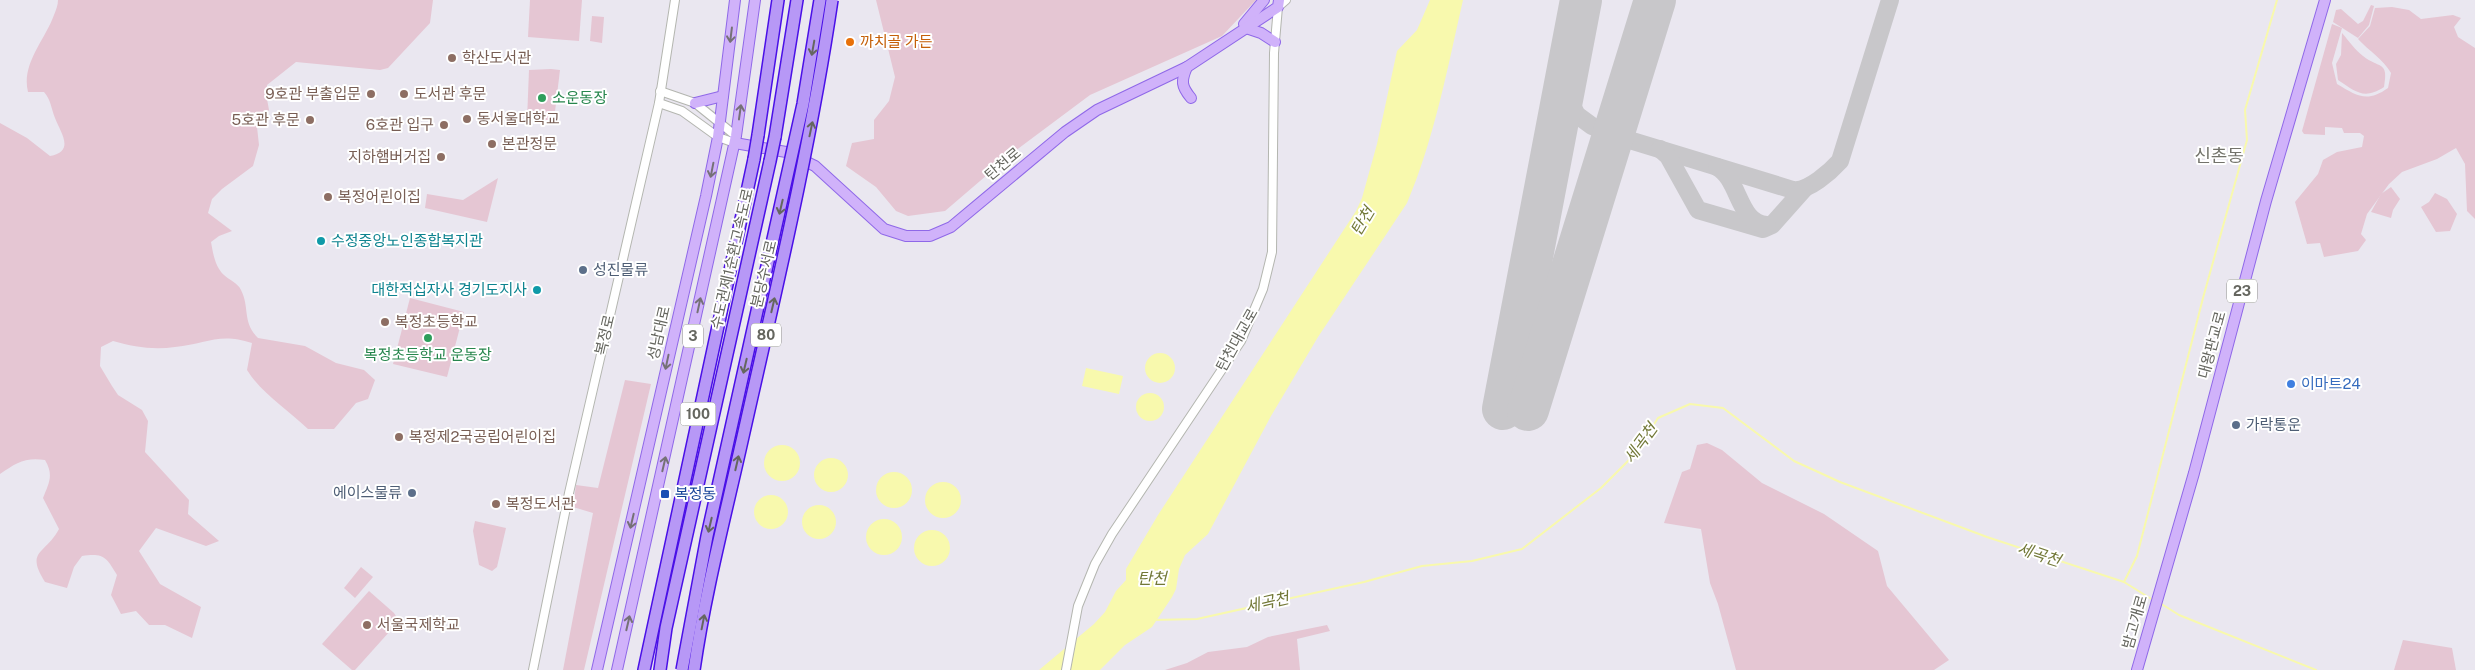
<svg xmlns="http://www.w3.org/2000/svg" width="2475" height="670" font-family="'Public Sans','Noto Sans KR',sans-serif">
	<style>
		.green { fill: #e5c6d3 }
		.water { fill: #f8f9ad }
		.lines { fill: none; stroke-linecap: round; stroke-linejoin: round }
		.stream { stroke: #f8f9ad; stroke-width: 2 }
		.taxiway { stroke: #c8c7ca; stroke-width: 18 }
		.runway { stroke: #c8c7ca; stroke-width: 42 }
		.minor-casing { stroke: #b4b6b0; stroke-width: 10 }
		.major-casing { stroke: #8f68e8; stroke-width: 12 }
		.highway-casing { stroke: #4a10e7; stroke-width: 14 }
		.minor { stroke: #fff; stroke-width: 8 }
		.major { stroke: #d0b2fa; stroke-width: 10 }
		.highway { stroke: #b798f6; stroke-width: 11 }
		.highway-bridge-casing { stroke: #4a10e7; stroke-width: 14; stroke-linecap: butt }
		.highway-bridge { stroke: #b798f6; stroke-width: 11 }
		.oneway { stroke: #757176 }
		.oneway2 { stroke: #65665f }
		.food-dot { fill: #e8710a; stroke: #fff; stroke-width: 2 }
		.education-dot { fill: #8d6e63; stroke: #fff; stroke-width: 2 }
		.leisure-dot { fill: #2e9e5b; stroke: #fff; stroke-width: 2 }
		.culture-dot { fill: #0f9aa8; stroke: #fff; stroke-width: 2 }
		.service-dot { fill: #5c6f8a; stroke: #fff; stroke-width: 2 }
		.shop-dot { fill: #3f7fe0; stroke: #fff; stroke-width: 2 }
		.transit-dot { fill: #1a4fb4; stroke: #fff; stroke-width: 2 }
		.labels { text-anchor: middle; stroke-width: 4; stroke-linejoin: round; paint-order: stroke }
		.shield { fill: #fff; stroke: #93948f; stroke-width: 1 }
		.shield-label { font-size: 14px; font-weight: bold; fill: #65665f }
		.food-label { font-size: 15px; fill: #c56008; stroke: #fff; text-anchor: start }
		.education-label { font-size: 15px; fill: #785e54; stroke: #fff; text-anchor: start }
		.leisure-label { font-size: 15px; fill: #27864d; stroke: #fff; text-anchor: start }
		.street-label { font-size: 15px; fill: #65665f; stroke: #fff }
		.culture-label { font-size: 15px; fill: #0d838f; stroke: #fff; text-anchor: start }
		.service-label { font-size: 15px; fill: #4e5e75; stroke: #fff; text-anchor: start }
		.shop-label { font-size: 15px; fill: #366cbe; stroke: #fff; text-anchor: start }
		.transit-label { font-size: 15px; fill: #164399; stroke: #fff; text-anchor: start }
		.water-label { font-size: 16px; font-style: italic; fill: #727837; stroke: #fff }
		.quarter-label { font-size: 18px; fill: #73736b; stroke: #fff }
	</style>
	<rect width="100%" height="100%" fill="#eae7f0"/>
	<g class="green">
		<path d="M58,0H433L430,23L388,68L380,70L296,62L267,85V99L269,110L257,127L259,145L253,166L222,189L212,199L208,213L232,231L219,236L211,242C213,253 215,267 224,275C229,280 238,283 241,290C250,308 242,322 258,338L305,346L336,363L364,370L375,380L368,399L356,403L334,429H308C288,410 261,393 247,370L252,343C219,332 206,344 175,347C153,350 134,347 113,341L101,347L100,366L112,386L118,395L142,410L148,421L145,452L189,500L188,514L219,541L206,546L156,528L139,551L160,584L201,607L192,638L165,625H149L136,611L121,614L111,595L117,575C106,557 104,553 82,556L74,567L67,588L45,582C25,550 45,555 59,529L43,498C49,483 54,475 45,460C25,457 16,463 0,474V123L27,138L50,156C76,151 60,132 55,118C51,108 51,100 44,92H28C21,64 45,40 54,15C56,10 58,5 58,0Z"/>
		<polygon points="530,0 582,0 579,41 528,37"/>
		<polygon points="876,0 1256,0 1222,36 1090,95 1015,151 945,211 908,216 896,211 876,187 846,166 852,143 874,139 874,120 889,101 895,77"/>
		<polygon points="2371,5 2374,6 2369,25 2358,38 2333,22 2336,10 2341,9 2358,24 2363,21"/>
		<path d="M2392,7L2409,10L2421,19L2453,15L2461,18L2454,27L2458,37L2475,48V219L2467,211L2465,164L2456,148L2437,159L2402,172L2389,184L2367,214L2361,234L2366,240L2358,251L2324,257L2320,243L2307,244L2295,202L2318,174L2323,160L2337,152L2362,147L2364,136L2360,133H2344L2342,128L2325,127V135L2304,134L2302,131L2332,24L2342,28L2332,63L2337,84C2357,96 2367,103 2388,88L2391,73C2383,59 2369,51 2358,39L2370,26L2375,8Z"/>
		<polygon points="592,16 604,17 602,43 590,41"/>
		<path d="M2342,33C2349,41 2355,50 2363,56C2379,69 2389,60 2384,87C2364,100 2356,92 2338,80L2336,64L2341,55Z"/>
		<polygon points="551,69 560,70 554,120 527,120 529,70"/>
		<polygon points="498,178 487,222 425,208 427,194 463,200"/>
		<polygon points="2391,187 2400,199 2393,210 2391,218 2371,212 2381,194"/>
		<polygon points="2435,193 2447,199 2457,214 2450,231 2436,232 2421,207 2429,202"/>
		<polygon points="410,298 464,312 447,377 393,364"/>
		<polygon points="625,380 651,384 584,670 563,670 593,513 573,507 576,485 598,488"/>
		<polygon points="1707,443 1722,450 1762,483 1824,514 1878,551 1887,586 1949,660 1934,670 1736,670 1718,604 1710,583 1701,529 1664,523 1682,472 1690,469 1697,445"/>
		<polygon points="475,521 506,528 497,567 492,571 479,565 473,531"/>
		<polygon points="361,567 373,577 355,598 344,588"/>
		<polygon points="369,591 394,613 399,621 355,670 352,670 322,644"/>
		<polygon points="1327,625 1330,631 1297,639 1300,670 1165,670 1187,663 1208,652 1247,647 1268,637"/>
		<polygon points="2403,640 2452,648 2456,670 2394,670"/>
	</g>
	<g class="water">
		<path d="M1430,0H1463C1448,66 1434,140 1407,203L1318,337L1271,416L1208,534L1185,555L1179,569L1176,589L1172,597L1152,627L1125,645L1100,670H1039L1094,624L1105,612L1116,591L1126,580V569L1158,515L1356,211L1362,198L1377,144L1397,51L1417,30Z"/>
		<circle cx="1160" cy="368" r="15"/>
		<polygon points="1086,368 1123,376 1119,394 1082,386"/>
		<circle cx="1150" cy="407" r="14"/>
		<circle cx="782" cy="463" r="18"/>
		<circle cx="831" cy="475" r="17"/>
		<circle cx="894" cy="490" r="18"/>
		<circle cx="943" cy="500" r="18"/>
		<circle cx="771" cy="512" r="17"/>
		<circle cx="819" cy="522" r="17"/>
		<circle cx="884" cy="537" r="18"/>
		<circle cx="932" cy="548" r="18"/>
	</g>
	<g class="lines">
		<g class="stream">
			<polyline points="2124,582 2137,556 2203,298 2247,140 2245,110 2277,0"/>
			<polyline points="2160,603 2179,615 2316,670"/>
			<polyline points="1153,620 1197,619 1364,582 1422,566 1472,561 1522,549 1601,488 1635,454 1658,418 1690,404 1723,408 1794,461 1840,482 1987,537 2124,582 2153,600"/>
		</g>
		<g class="taxiway">
			<path d="M1567,77L1571,104L1577,115L1592,126L1613,135L1793,190C1808,192 1831,171 1840,161L1890,0"/>
			<polyline points="1660,149 1668,156 1698,210 1763,229 1772,225 1804,189"/>
			<path d="M1717,167C1740,179 1738,224 1767,225"/>
		</g>
		<g class="runway">
			<polyline points="1503,409 1581,0"/>
			<polyline points="1528,410 1655,0"/>
		</g>
		<g class="minor-casing">
			<g id="minor">
				<polyline points="660,91 695,103 736,136"/>
				<polyline points="659,103 682,111 718,137 735,143"/>
				<polyline points="533,670 569,493 659,103 675,0"/>
				<polyline points="1066,670 1078,606 1095,564 1112,534 1241,341 1263,289 1272,252 1274,53 1278,7 1286,0"/>
			</g>
		</g>
		<g class="major-casing">
			<g id="major">
				<polyline points="1244,24 1264,0"/>
				<polyline points="1246,28 1261,33 1275,42"/>
				<path d="M1187,67C1181,81 1181,86 1191,98"/>
				<polyline points="695,103 723,96"/>
				<polyline points="735,143 786,152 815,166 884,229 906,236 930,236 951,227 1065,132 1097,110 1187,67 1278,7 1279,0"/>
				<polyline points="597,670 706,196 718,137 735,0"/>
				<polyline points="617,670 736,136 755,0"/>
				<polyline points="2137,670 2194,473 2266,201 2325,0"/>
			</g>
		</g>
		<g class="highway-casing">
			<g id="highway">
				<polyline points="758,135 778,0"/>
				<polyline points="775,137 797,0"/>
				<polyline points="644,670 754,159"/>
				<polyline points="660,670 666,628 770,161"/>
			</g>
		</g>
		<use href="#minor" class="minor"/>
		<use href="#major" class="major"/>
		<use href="#highway" class="highway"/>
		<g class="highway-bridge-casing">
			<g id="highway-bridge">
				<polyline points="754,159 758,135"/>
				<polyline points="770,161 775,137"/>
				<polyline points="682,670 707,536 803,104 820,0"/>
				<path d="M694,670C705,593 725,517 742,441C775,294 810,149 832,0"/>
			</g>
		</g>
		<use href="#highway-bridge" class="highway-bridge"/>
	</g>
	<defs><path id="oneway-shaft" d="M-6 0H5M1.5-3L5.5 0L1.5 3" fill="none" stroke-width="1.6" stroke-linecap="round" stroke-linejoin="round" transform="scale(1.25)"/></defs>
	<g class="oneway">
		<use href="#oneway-shaft" transform="translate(731 35) rotate(97)"/>
		<use href="#oneway-shaft" transform="translate(740 112) rotate(-82)"/>
		<use href="#oneway-shaft" transform="translate(712 170) rotate(101)"/>
		<use href="#oneway-shaft" transform="translate(699 305) rotate(-78)"/>
		<use href="#oneway-shaft" transform="translate(667 362) rotate(102)"/>
		<use href="#oneway-shaft" transform="translate(664 464) rotate(-77)"/>
		<use href="#oneway-shaft" transform="translate(632 521) rotate(103)"/>
		<use href="#oneway-shaft" transform="translate(628 623) rotate(-77)"/>
	</g>
	<g class="oneway2">
		<use href="#oneway-shaft" transform="translate(813 48) rotate(100)"/>
		<use href="#oneway-shaft" transform="translate(811 129) rotate(-78)"/>
		<use href="#oneway-shaft" transform="translate(781 207) rotate(103)"/>
		<use href="#oneway-shaft" transform="translate(773 305) rotate(-77)"/>
		<use href="#oneway-shaft" transform="translate(745 366) rotate(103)"/>
		<use href="#oneway-shaft" transform="translate(737 463) rotate(-77)"/>
		<use href="#oneway-shaft" transform="translate(710 525) rotate(103)"/>
		<use href="#oneway-shaft" transform="translate(703 622) rotate(-79)"/>
	</g>
	<circle class="food-dot" cx="850" cy="42" r="5"/>
	<g class="education-dot">
		<circle cx="452" cy="58" r="5"/>
		<circle cx="371" cy="94" r="5"/>
		<circle cx="404" cy="94" r="5"/>
		<circle cx="467" cy="119" r="5"/>
		<circle cx="310" cy="120" r="5"/>
		<circle cx="444" cy="125" r="5"/>
		<circle cx="492" cy="144" r="5"/>
		<circle cx="441" cy="157" r="5"/>
		<circle cx="328" cy="197" r="5"/>
		<circle cx="385" cy="322" r="5"/>
		<circle cx="399" cy="437" r="5"/>
		<circle cx="496" cy="504" r="5"/>
		<circle cx="367" cy="625" r="5"/>
	</g>
	<g class="leisure-dot">
		<circle cx="542" cy="98" r="5"/>
		<circle cx="428" cy="338" r="5"/>
	</g>
	<g class="culture-dot">
		<circle cx="321" cy="241" r="5"/>
		<circle cx="537" cy="290" r="5"/>
	</g>
	<g class="service-dot">
		<circle cx="583" cy="270" r="5"/>
		<circle cx="2236" cy="425" r="5"/>
		<circle cx="412" cy="493" r="5"/>
	</g>
	<circle class="shop-dot" cx="2291" cy="384" r="5"/>
	<rect class="transit-dot" x="660" y="489" width="10" height="10" rx="2.5"/>
	<g class="labels">
		<g class="shield">
			<rect x="2227" y="279.5" width="30" height="23" rx="4"/>
			<rect x="751" y="323.5" width="30" height="23" rx="4"/>
			<rect x="683" y="324.5" width="20" height="23" rx="4"/>
			<rect x="680.5" y="402.5" width="35" height="23" rx="4"/>
		</g>
		<g class="shield-label">
			<text x="2242" y="296">23</text>
			<text x="766" y="340">80</text>
			<text x="693" y="341">3</text>
			<text x="698" y="419">100</text>
		</g>
		<g class="food-label">
			<text x="860" y="47">까치골 가든</text>
		</g>
		<g class="education-label">
			<text x="462" y="63">학산도서관</text>
			<text x="361" y="99" text-anchor="end">9호관 부출입문</text>
			<text x="414" y="99">도서관 후문</text>
			<text x="477" y="124">동서울대학교</text>
			<text x="300" y="125" text-anchor="end">5호관 후문</text>
			<text x="434" y="130" text-anchor="end">6호관 입구</text>
			<text x="502" y="149">본관정문</text>
			<text x="431" y="162" text-anchor="end">지하햄버거집</text>
			<text x="338" y="202">복정어린이집</text>
			<text x="395" y="327">복정초등학교</text>
			<text x="409" y="442">복정제2국공립어린이집</text>
			<text x="506" y="509">복정도서관</text>
			<text x="377" y="630">서울국제학교</text>
		</g>
		<g class="leisure-label">
			<text x="552" y="103">소운동장</text>
			<text x="428" y="360" text-anchor="middle">복정초등학교 운동장</text>
		</g>
		<g class="street-label">
			<text transform="translate(1003 164) rotate(-40)" y="5">탄천로</text>
			<text transform="translate(732 259) rotate(-77)" y="5">수도권제1순환고속도로</text>
			<text transform="translate(764 274) rotate(-77)" y="5">분당수서로</text>
			<text transform="translate(659 333) rotate(-77)" y="5">성남대로</text>
			<text transform="translate(605 335) rotate(-77)" y="5">복정로</text>
			<text transform="translate(1237 340) rotate(-61)" y="5">탄천대교로</text>
			<text transform="translate(2212 345) rotate(-75)" y="5">대왕판교로</text>
			<text transform="translate(2135 622) rotate(-74)" y="5">밤고개로</text>
		</g>
		<g class="culture-label">
			<text x="331" y="246">수정중앙노인종합복지관</text>
			<text x="527" y="295" text-anchor="end">대한적십자사 경기도지사</text>
		</g>
		<g class="service-label">
			<text x="593" y="275">성진물류</text>
			<text x="2246" y="430">가락통운</text>
			<text x="402" y="498" text-anchor="end">에이스물류</text>
		</g>
		<g class="shop-label">
			<text x="2301" y="389">이마트24</text>
		</g>
		<g class="transit-label">
			<text x="675" y="499">복정동</text>
		</g>
		<g class="water-label">
			<text transform="translate(1362 221) rotate(-59)" y="6">탄천</text>
			<text transform="translate(1640 443) rotate(-54)" y="6">세곡천</text>
			<text transform="translate(2039 554) rotate(18)" y="6">세곡천</text>
			<text x="1152" y="584">탄천</text>
			<text transform="translate(1267 602) rotate(-13)" y="6">세곡천</text>
		</g>
		<g class="quarter-label">
			<text x="2219" y="162">신촌동</text>
		</g>
	</g>
</svg>
